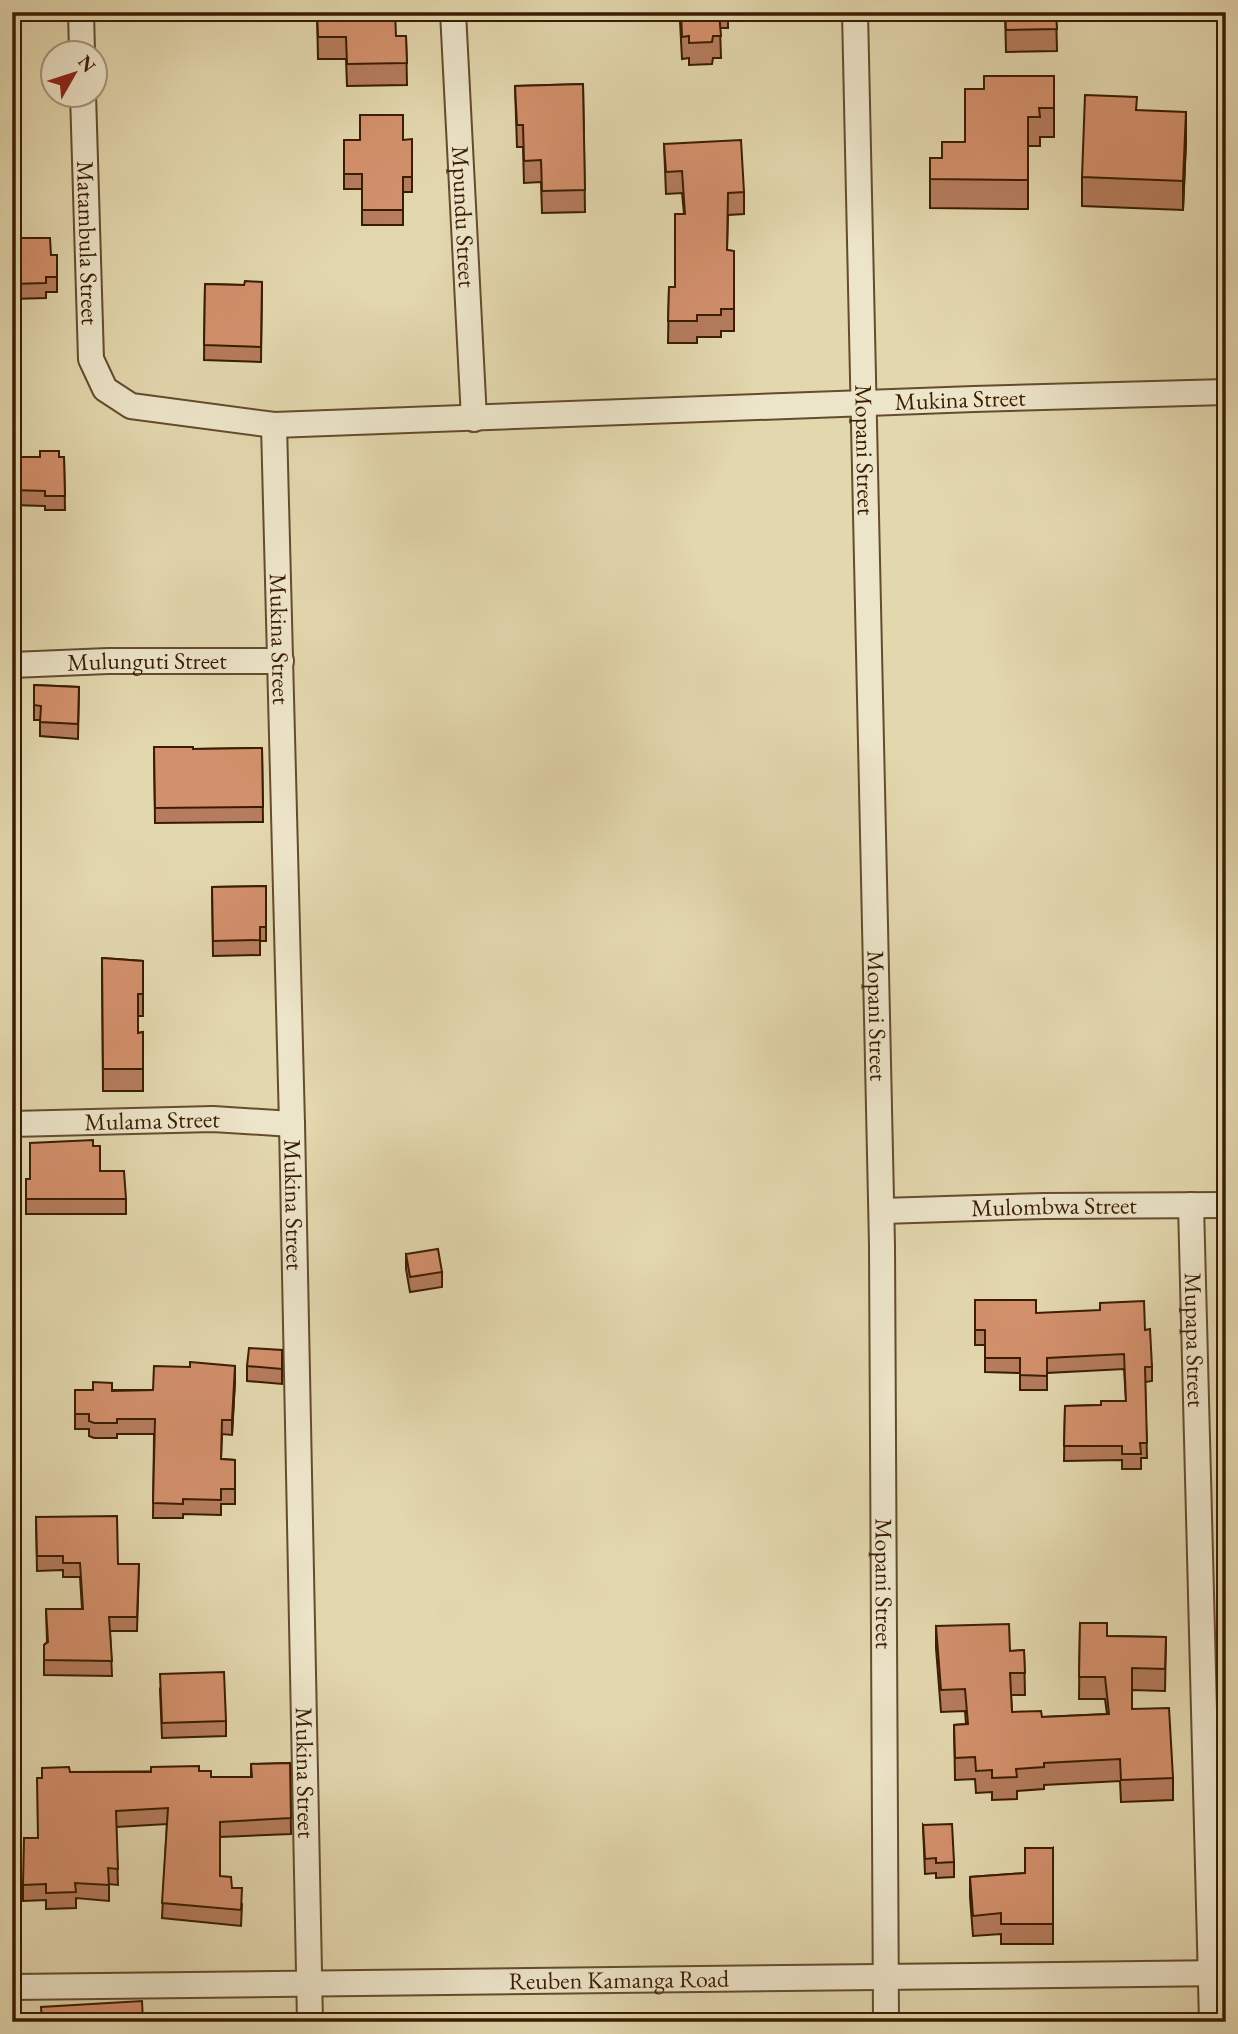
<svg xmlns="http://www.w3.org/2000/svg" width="1238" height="2034" font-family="'EB Garamond',serif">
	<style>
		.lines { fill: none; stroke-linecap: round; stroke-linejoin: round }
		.minor-casing { stroke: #644c2c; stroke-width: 28 }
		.minor { stroke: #ede5ca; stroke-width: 24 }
		.wall { fill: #b57c5d; stroke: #3a1d01; stroke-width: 2 }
		.shaded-wall { fill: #94654c; stroke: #3a1d01; stroke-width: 2 }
		.building { fill: #d3906c; stroke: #3a1d01; stroke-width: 2 }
		.labels { text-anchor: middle; stroke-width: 7; stroke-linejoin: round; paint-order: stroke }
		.street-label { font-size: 24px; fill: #3a1d01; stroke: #ede5ca }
	</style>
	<rect width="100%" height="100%" fill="#e3d7ae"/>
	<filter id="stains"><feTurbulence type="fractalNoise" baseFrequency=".00286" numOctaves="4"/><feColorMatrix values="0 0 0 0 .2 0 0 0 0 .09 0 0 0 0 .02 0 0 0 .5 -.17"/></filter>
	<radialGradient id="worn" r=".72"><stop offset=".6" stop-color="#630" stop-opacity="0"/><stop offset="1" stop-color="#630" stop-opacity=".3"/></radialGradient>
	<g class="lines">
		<g class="minor-casing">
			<g id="minor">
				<polyline points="81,12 82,52"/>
				<path id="s1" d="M453,12L474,419"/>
				<path id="s2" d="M855,12L882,1245L886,2022"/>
				<path id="s3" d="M83,94L91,359L105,389L131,406L274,425L974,399L1226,392"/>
				<path id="s4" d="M274,425L292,1124L310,2022"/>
				<path id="s5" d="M12,665L108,661H281"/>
				<path id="s6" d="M12,1124L213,1119L292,1124"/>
				<path id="s7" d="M1191,1205L1212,2022"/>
				<path id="s8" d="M882,1211L1044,1206L1226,1205"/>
				<path id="s9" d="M12,1987L1226,1973"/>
			</g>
		</g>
		<use href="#minor" class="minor"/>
	</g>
	<g class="wall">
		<polygon points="317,12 396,36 406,36 407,85 347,86 346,59 318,59"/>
		<polygon points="670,12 728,12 728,28 720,28 721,58 713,58 712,64 689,65 689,58 682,59 680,21 671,21"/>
		<polygon points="1005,12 1056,12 1057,51 1006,52"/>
		<polygon points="1054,76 1054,137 1040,137 1040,146 1028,146 1028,209 930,208 930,158 942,158 965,142 984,89"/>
		<polygon points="583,84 585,212 542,213 541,182 524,183 523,147 517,147 515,86"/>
		<polygon points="1137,110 1186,141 1183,210 1082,206 1082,177"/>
		<polygon points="344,140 403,140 412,177 412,192 403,192 403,225 362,225 362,189 344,189"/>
		<polygon points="664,144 744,192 744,214 728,215 727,250 734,251 734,331 721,331 721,337 697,337 697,343 668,343 669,287 675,287 684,214 682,193 666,194"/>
		<polygon points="12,238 51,255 57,255 57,292 46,292 46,298 12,299"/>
		<polygon points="262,282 261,362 204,360 205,284 244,285"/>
		<polygon points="12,457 64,457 65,510 45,510 45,506 12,505"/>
		<polygon points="34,685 79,687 78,739 40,736 40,720 34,720"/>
		<polygon points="154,747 193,749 262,748 263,822 155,823"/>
		<polygon points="266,886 266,941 260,941 260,955 213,956 212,887"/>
		<polygon points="102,958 143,961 143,1016 138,1016 138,1033 143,1032 143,1091 103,1091"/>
		<polygon points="93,1146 100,1171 126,1199 126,1214 26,1214 26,1179 30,1179"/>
		<polygon points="406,1254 442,1272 442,1287 410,1292 406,1269"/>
		<polygon points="975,1300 1036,1313 1145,1330 1152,1367 1152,1381 1145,1382 1147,1458 1141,1458 1141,1469 1122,1469 1122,1460 1064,1461 1065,1406 1101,1405 1126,1401 1124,1369 1047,1373 1047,1390 1020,1390 1020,1373 985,1372 985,1345 975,1345"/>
		<polygon points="282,1350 282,1384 247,1381 247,1366"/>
		<polygon points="235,1380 232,1435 222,1434 221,1459 235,1460 235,1504 221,1504 221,1515 183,1514 183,1518 153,1518 154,1434 117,1434 117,1438 94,1438 89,1436 89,1429 75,1429 75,1390 153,1390"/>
		<polygon points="36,1517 118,1564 139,1564 137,1631 110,1631 112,1676 44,1675 44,1645 47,1642 46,1609 82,1609 80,1577 63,1577 63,1570 37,1571"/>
		<polygon points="1080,1623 1107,1636 1166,1637 1165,1691 1132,1690 1132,1709 1173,1778 1173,1800 1121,1802 1120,1781 1044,1785 1044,1789 1017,1791 1017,1799 992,1800 992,1792 976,1793 975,1779 955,1780 954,1725 966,1724 965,1711 941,1712 936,1648 936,1626 1010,1651 1024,1650 1025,1695 1011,1695 1012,1712 1042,1717 1107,1714 1105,1699 1079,1699"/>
		<polygon points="160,1689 226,1721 226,1736 162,1738"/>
		<polygon points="290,1763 291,1834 220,1837 220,1876 232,1888 242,1904 241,1926 162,1918 167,1824 116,1827 118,1885 109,1884 109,1901 76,1898 76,1908 46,1909 46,1900 23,1901 23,1885 38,1838 42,1778 70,1772 199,1771 211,1777 251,1777 251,1764"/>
		<polygon points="923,1825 954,1862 954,1877 936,1878 936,1873 925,1874"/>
		<polygon points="1053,1848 1053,1944 1001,1944 1001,1934 973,1936 970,1897 970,1877 1025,1873"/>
	</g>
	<g class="shaded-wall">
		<polygon points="1186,112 1186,141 1183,210 1183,181"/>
		<polygon points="235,1366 235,1380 232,1435 232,1420"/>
	</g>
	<g class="building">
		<polygon points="317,12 395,12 396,36 406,36 407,63 347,64 346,37 318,37"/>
		<polygon points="681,12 719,12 721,36 713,36 712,42 689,43 689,36 682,37"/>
		<polygon points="1005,12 1056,12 1057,29 1006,30"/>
		<polygon points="984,76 1054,76 1054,108 1039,108 1040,117 1028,117 1028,180 930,179 930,158 942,158 942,142 965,142 965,89 984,89"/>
		<polygon points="583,84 585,190 542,191 541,160 524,161 523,125 517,125 515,86"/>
		<polygon points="1085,95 1137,97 1136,110 1186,112 1183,181 1082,177"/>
		<polygon points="360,115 403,115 403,140 412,139 412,177 403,177 403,210 362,210 362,174 344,174 344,140 360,140"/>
		<polygon points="741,140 744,192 728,193 727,250 734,251 734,309 721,309 721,315 697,315 697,321 668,321 669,287 675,287 675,214 685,214 682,171 666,172 664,144"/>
		<polygon points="12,238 50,238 51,255 57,255 57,277 46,277 46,283 12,284"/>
		<polygon points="245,281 262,282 261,347 204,345 205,284 244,285"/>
		<polygon points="40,451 59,451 59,457 64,457 65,496 45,496 45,491 12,490 12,457 40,457"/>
		<polygon points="34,685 79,687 78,724 40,722 41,706 34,705"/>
		<polygon points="154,747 193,747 193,749 262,748 263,807 155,808"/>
		<polygon points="266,886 266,927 260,927 260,940 213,941 212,887"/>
		<polygon points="102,958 143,961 143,994 138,994 138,1033 143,1032 143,1069 103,1069"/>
		<polygon points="93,1140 93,1146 100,1146 100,1171 124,1171 126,1199 26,1199 26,1179 30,1179 30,1143"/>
		<polygon points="438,1249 442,1272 410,1277 406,1254"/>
		<polygon points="975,1300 1036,1300 1036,1313 1100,1310 1100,1303 1144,1301 1145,1330 1150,1329 1152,1367 1145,1367 1147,1443 1140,1443 1141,1454 1122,1454 1122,1446 1064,1446 1065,1406 1101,1405 1101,1401 1126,1401 1124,1354 1047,1358 1047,1376 1020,1375 1020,1358 985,1358 985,1330 975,1330"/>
		<polygon points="249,1348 282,1350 282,1369 247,1366"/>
		<polygon points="190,1362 235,1366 232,1420 222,1420 221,1459 235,1460 235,1489 221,1489 221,1500 183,1499 183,1504 153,1503 155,1419 117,1419 117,1423 94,1423 89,1421 89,1414 75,1414 75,1390 93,1390 93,1382 112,1383 112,1391 153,1390 154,1366 190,1367"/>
		<polygon points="117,1516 118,1564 139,1564 137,1617 109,1617 112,1661 44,1660 44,1645 48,1642 46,1609 83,1609 80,1563 63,1563 63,1556 37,1556 36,1517"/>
		<polygon points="1080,1623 1107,1623 1107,1636 1166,1637 1165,1669 1132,1668 1132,1709 1169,1708 1173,1778 1121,1780 1120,1759 1044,1763 1044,1767 1016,1769 1017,1777 992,1778 992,1770 976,1771 975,1757 955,1758 954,1725 968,1724 965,1689 941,1690 936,1626 1009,1624 1010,1651 1024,1650 1025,1673 1010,1673 1012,1712 1041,1711 1042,1717 1109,1714 1105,1677 1079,1677"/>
		<polygon points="224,1672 226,1721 162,1723 160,1674"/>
		<polygon points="290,1763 291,1818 220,1822 220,1876 231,1877 232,1888 242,1888 241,1910 162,1903 168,1808 116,1811 118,1869 108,1868 109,1885 75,1883 76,1892 46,1893 46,1884 23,1885 24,1838 38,1838 37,1778 42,1778 42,1768 69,1767 70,1772 151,1772 151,1767 199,1766 199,1771 211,1771 211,1777 252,1777 251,1764"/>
		<polygon points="952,1824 954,1862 936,1863 936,1858 925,1859 923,1825"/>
		<polygon points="1025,1848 1053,1848 1053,1924 1001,1924 1001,1913 973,1916 970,1877 1025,1873"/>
		<polygon points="142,2001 143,2022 42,2022 41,2007"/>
	</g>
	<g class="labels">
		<g class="street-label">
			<text dy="8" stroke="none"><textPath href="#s1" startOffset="205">Mpundu Street</textPath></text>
			<text dy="8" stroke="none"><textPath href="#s3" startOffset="149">Matambula Street</textPath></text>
			<text dy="8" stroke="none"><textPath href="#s3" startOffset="1160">Mukina Street</textPath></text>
			<text dy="8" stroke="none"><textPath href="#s2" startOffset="438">Mopani Street</textPath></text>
			<text dy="8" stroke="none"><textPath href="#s4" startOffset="214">Mukina Street</textPath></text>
			<text dy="8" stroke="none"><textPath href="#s5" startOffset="135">Mulunguti Street</textPath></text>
			<text dy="8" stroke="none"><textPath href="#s2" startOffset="1004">Mopani Street</textPath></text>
			<text dy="8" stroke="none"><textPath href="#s6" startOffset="140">Mulama Street</textPath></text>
			<text dy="8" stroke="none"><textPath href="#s4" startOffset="780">Mukina Street</textPath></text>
			<text dy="8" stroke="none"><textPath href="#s8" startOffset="172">Mulombwa Street</textPath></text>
			<text dy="8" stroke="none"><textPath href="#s7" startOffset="135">Mupapa Street</textPath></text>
			<text dy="8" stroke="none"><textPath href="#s2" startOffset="1572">Mopani Street</textPath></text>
			<text dy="8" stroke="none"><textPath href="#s4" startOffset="1348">Mukina Street</textPath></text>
			<text dy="8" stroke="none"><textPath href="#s9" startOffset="607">Reuben Kamanga Road</textPath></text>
		</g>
	</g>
	<rect width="1238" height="2034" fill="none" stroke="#e3d7ae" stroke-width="42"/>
	<rect x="14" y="14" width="1210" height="2006" fill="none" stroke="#3a1d01" stroke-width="3.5"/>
	<rect x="21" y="21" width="1196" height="1992" fill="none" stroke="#3a1d01" stroke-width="2"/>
	<g transform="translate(74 74) rotate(51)"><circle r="33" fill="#ede5ca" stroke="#a5957a" stroke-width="2"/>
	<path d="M0-5L12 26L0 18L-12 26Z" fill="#8f2418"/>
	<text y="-10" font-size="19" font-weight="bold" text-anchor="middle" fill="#3a1d01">N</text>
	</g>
	<rect width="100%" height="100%" filter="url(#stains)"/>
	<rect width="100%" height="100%" fill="url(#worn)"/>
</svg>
